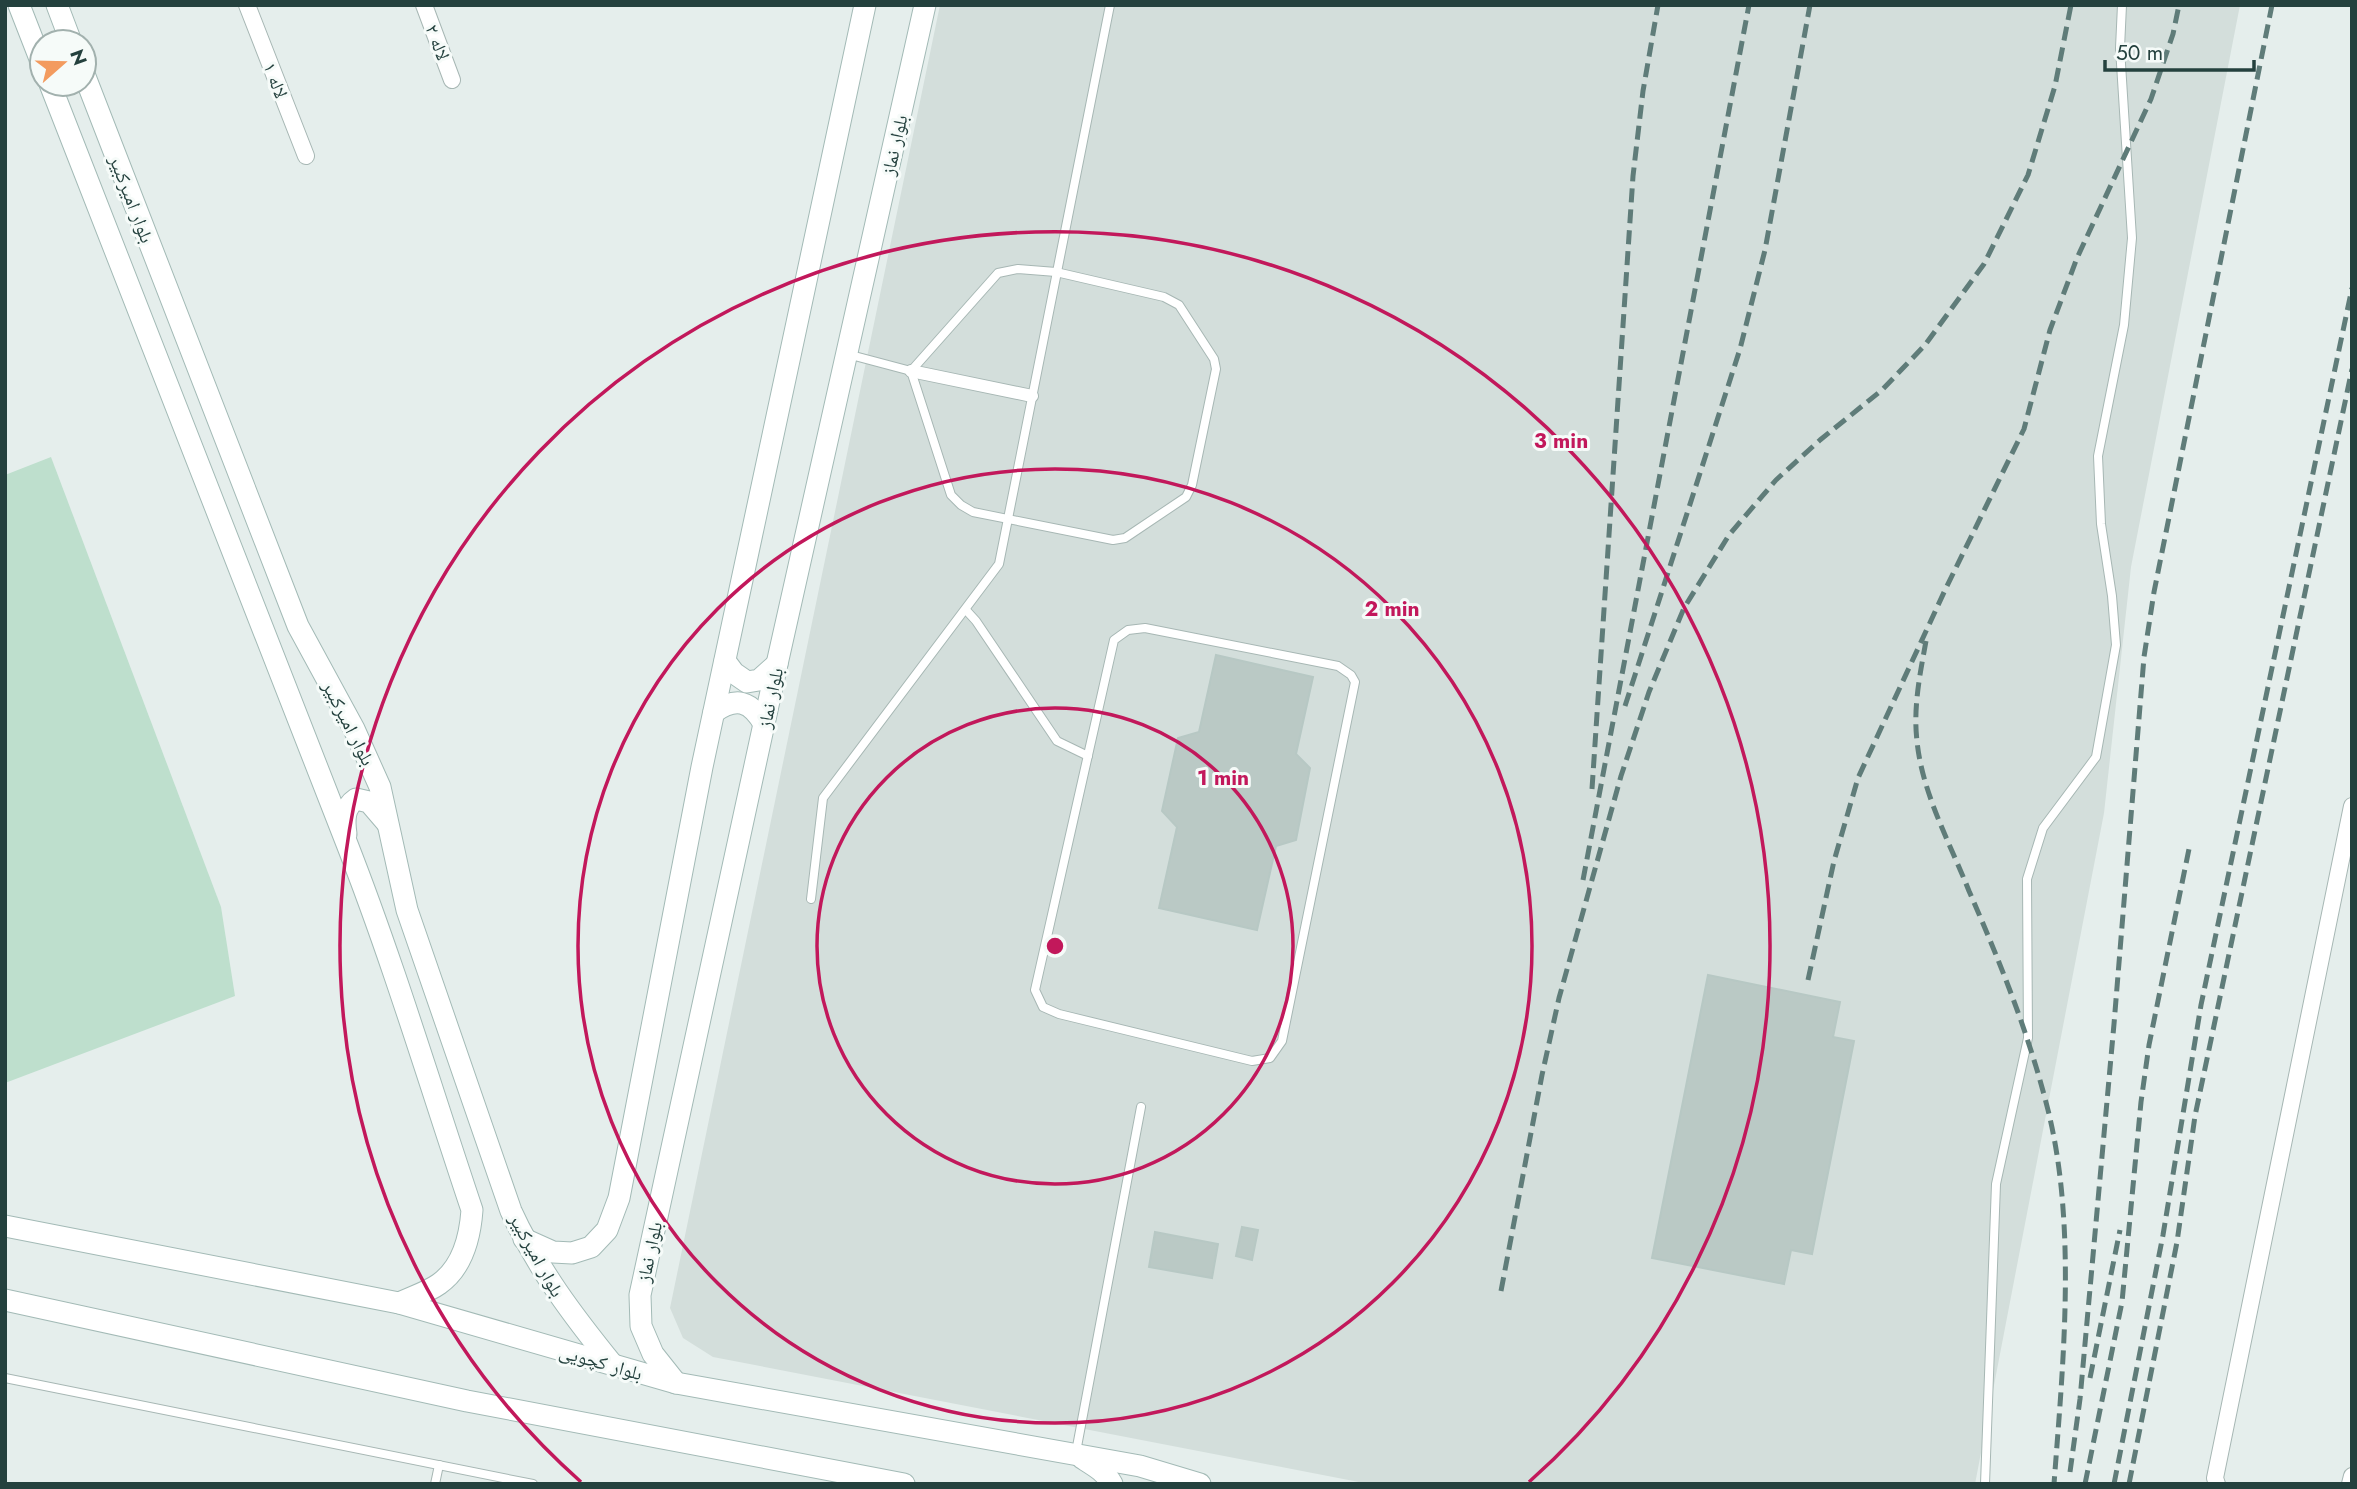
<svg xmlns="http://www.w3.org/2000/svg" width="2357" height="1489" font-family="Jost,'Noto Naskh Arabic',sans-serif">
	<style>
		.built { fill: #d3dedb }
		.green { fill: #bedfcd }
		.building { fill: #bac9c5; stroke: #b7c8c4; stroke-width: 2 }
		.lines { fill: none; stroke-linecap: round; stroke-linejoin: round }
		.service-casing { stroke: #a7b7b4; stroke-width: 10 }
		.pedestrian-casing { stroke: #a7b7b4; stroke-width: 14 }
		.minor-casing { stroke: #a7b7b4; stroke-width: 18 }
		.secondary-casing { stroke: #a3bab6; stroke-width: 23 }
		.service { stroke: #fff; stroke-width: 8 }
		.pedestrian { stroke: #fff; stroke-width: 12 }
		.minor { stroke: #fff; stroke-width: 16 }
		.secondary { stroke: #fff; stroke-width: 21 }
		.rail { stroke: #5f7c79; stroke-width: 5; stroke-dasharray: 14 7; stroke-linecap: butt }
		.ring { fill: none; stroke: #c2185b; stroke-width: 3.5 }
		.labels { text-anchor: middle; stroke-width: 6; stroke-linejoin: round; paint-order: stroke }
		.street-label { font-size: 19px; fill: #24413e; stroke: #f6fbf9 }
		.centre { fill: #c2185b; stroke: #f6fbf9; stroke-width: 3.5 }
		.ring-label { font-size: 21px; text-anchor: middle; font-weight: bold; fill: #c2185b; stroke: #f6fbf9; stroke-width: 6; stroke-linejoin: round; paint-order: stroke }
	</style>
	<rect width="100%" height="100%" fill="#e5eeec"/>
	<polygon class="built" points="940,5 2240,5 2131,567 2104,813 1975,1484 1369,1484 713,1357 683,1338 670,1308"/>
	<polygon class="green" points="51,457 221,907 235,996 5,1083 5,475"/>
	<g class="building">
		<polygon points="1216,655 1313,677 1296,754 1310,768 1296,840 1276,846 1257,930 1159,908 1177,827 1162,811 1178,738 1199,732"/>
		<polygon points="1708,975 1840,1002 1833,1037 1854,1041 1812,1254 1791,1250 1784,1284 1652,1258"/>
		<polygon points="1242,1227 1258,1230 1252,1260 1236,1256"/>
		<polygon points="1155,1232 1218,1244 1212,1278 1149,1267"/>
	</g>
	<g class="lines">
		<g class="service-casing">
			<g id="service">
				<polygon points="1018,269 1056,272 1164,297 1179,305 1214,359 1216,369 1192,485 1186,497 1125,538 1113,540 973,512 961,505 951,495 911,371 998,273"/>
				<polyline points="847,354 911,371"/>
				<polyline points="966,610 976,621 1057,741 1088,756"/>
				<polygon points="1145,628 1338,666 1351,675 1355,682 1282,1041 1270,1058 1252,1061 1059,1014 1043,1007 1035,990 1114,640 1128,630"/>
				<polyline points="811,899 823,798 999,564 1110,5"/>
				<polyline points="5,1378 533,1484"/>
				<polyline points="1076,1452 1141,1107"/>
				<polyline points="435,1484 439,1465"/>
				<polyline points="1985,1484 1996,1184 2028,1038 2027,879 2043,828 2096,757 2116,645 2112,596 2101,524 2098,456 2124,325 2132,238 2120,48 2122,5"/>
			</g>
		</g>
		<g class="pedestrian-casing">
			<polyline id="pedestrian" points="911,371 1032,396"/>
		</g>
		<g class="minor-casing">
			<g id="minor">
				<polyline points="247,5 306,156"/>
				<polyline points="424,5 452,80"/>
				<polyline points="2217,1484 2215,1478 2352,806"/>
				<polyline points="2350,1484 2352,1476"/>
			</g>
		</g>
		<g class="secondary-casing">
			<g id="secondary">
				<polyline points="19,5 42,64"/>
				<polyline points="57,5 71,42"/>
				<path d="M84,74L298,626L354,729L380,787L407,910L511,1211C537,1268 574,1317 613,1365"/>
				<path d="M50,84C148,338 248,591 347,844C394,964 431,1088 472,1210C470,1238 463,1267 439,1284C428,1292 412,1297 399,1303"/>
				<polyline points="725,661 734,673 747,682 759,680 777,664"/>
				<path d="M714,712C736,697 750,700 764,724"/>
				<path d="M346,834C344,820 344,807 356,799L369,802L387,823"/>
				<polyline points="5,1226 399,1303 676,1383 1140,1466 1200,1484"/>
				<polyline points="524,1239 553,1252 572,1253 591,1247 607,1230 619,1198 702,767 865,5"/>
				<polyline points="5,1300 467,1401 904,1484"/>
				<polyline points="676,1383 653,1354 641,1326 640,1295 777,664 925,5"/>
				<path d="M1082,1458C1093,1465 1106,1472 1112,1484"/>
			</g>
		</g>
		<use href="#service" class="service"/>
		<use href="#pedestrian" class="pedestrian"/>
		<use href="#minor" class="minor"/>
		<use href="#secondary" class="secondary"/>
		<g class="rail">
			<path d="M1926,641C1920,674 1913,708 1917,741C1922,793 1950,843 1969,891C2000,962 2029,1034 2048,1110C2077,1227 2063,1364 2054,1484"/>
			<polyline points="1625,706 1740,349 1765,250 1810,5"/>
			<polyline points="1592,789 1633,176 1643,91 1658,5"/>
			<polyline points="1583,880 1749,5"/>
			<polyline points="1808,980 1834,861 1858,778 1946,588 2024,429 2050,330 2077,258 2151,99 2173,34 2179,5"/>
			<polyline points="1501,1291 1542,1075 1559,998 1621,776 1649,692 1684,608 1729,535 1776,480 1820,440 1882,390 1925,345 1984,264 2028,175 2055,86 2071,5"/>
			<polyline points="2090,1378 2120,1230"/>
			<polyline points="2070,1472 2080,1399 2114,1024 2144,657 2154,592 2272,5"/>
			<polyline points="2085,1484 2122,1302 2141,1102 2149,1045 2190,844"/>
			<polyline points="2114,1484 2163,1235 2201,1005 2352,288"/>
			<polyline points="2129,1484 2177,1242 2195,1116 2352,369"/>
		</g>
	</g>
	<g class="ring">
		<circle cx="1055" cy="946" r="238"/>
		<circle cx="1055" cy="946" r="477"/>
		<path d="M581 1482A715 715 0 1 1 1529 1482"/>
	</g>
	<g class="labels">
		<g class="street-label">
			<text transform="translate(438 42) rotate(69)" y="7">لاله ۲</text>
			<text transform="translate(276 80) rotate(69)" y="7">لاله ۱</text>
			<text transform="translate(894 145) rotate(-77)" y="7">بلوار نماز</text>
			<text transform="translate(132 199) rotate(69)" y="7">بلوار امیرکبیر</text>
			<text transform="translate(770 698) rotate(-78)" y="7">بلوار نماز</text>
			<text transform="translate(349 723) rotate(63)" y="7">بلوار امیرکبیر</text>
			<text transform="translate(649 1252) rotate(-78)" y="7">بلوار نماز</text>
			<text transform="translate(537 1255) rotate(61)" y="7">بلوار امیرکبیر</text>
			<text transform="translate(601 1362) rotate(16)" y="7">بلوار کچویی</text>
		</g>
	</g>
	<circle cx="1055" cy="946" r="10" class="centre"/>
	<g class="ring-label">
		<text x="1561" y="448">3 min</text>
		<text x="1392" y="616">2 min</text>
		<text x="1223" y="785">1 min</text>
	</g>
	<rect width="2357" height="1489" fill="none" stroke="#24413e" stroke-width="14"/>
	<g transform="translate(63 63) rotate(70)"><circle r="33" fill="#f6fbf9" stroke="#a2b1ae" stroke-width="2"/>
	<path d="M0-5L12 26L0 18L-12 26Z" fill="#f39b5f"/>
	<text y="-10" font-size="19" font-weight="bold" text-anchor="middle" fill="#24413e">N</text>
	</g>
	<path d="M2105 60v10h149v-10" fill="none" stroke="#24413e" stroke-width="3.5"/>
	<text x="2116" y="60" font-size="21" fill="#24413e" stroke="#f6fbf9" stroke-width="5" paint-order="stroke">50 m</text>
</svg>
